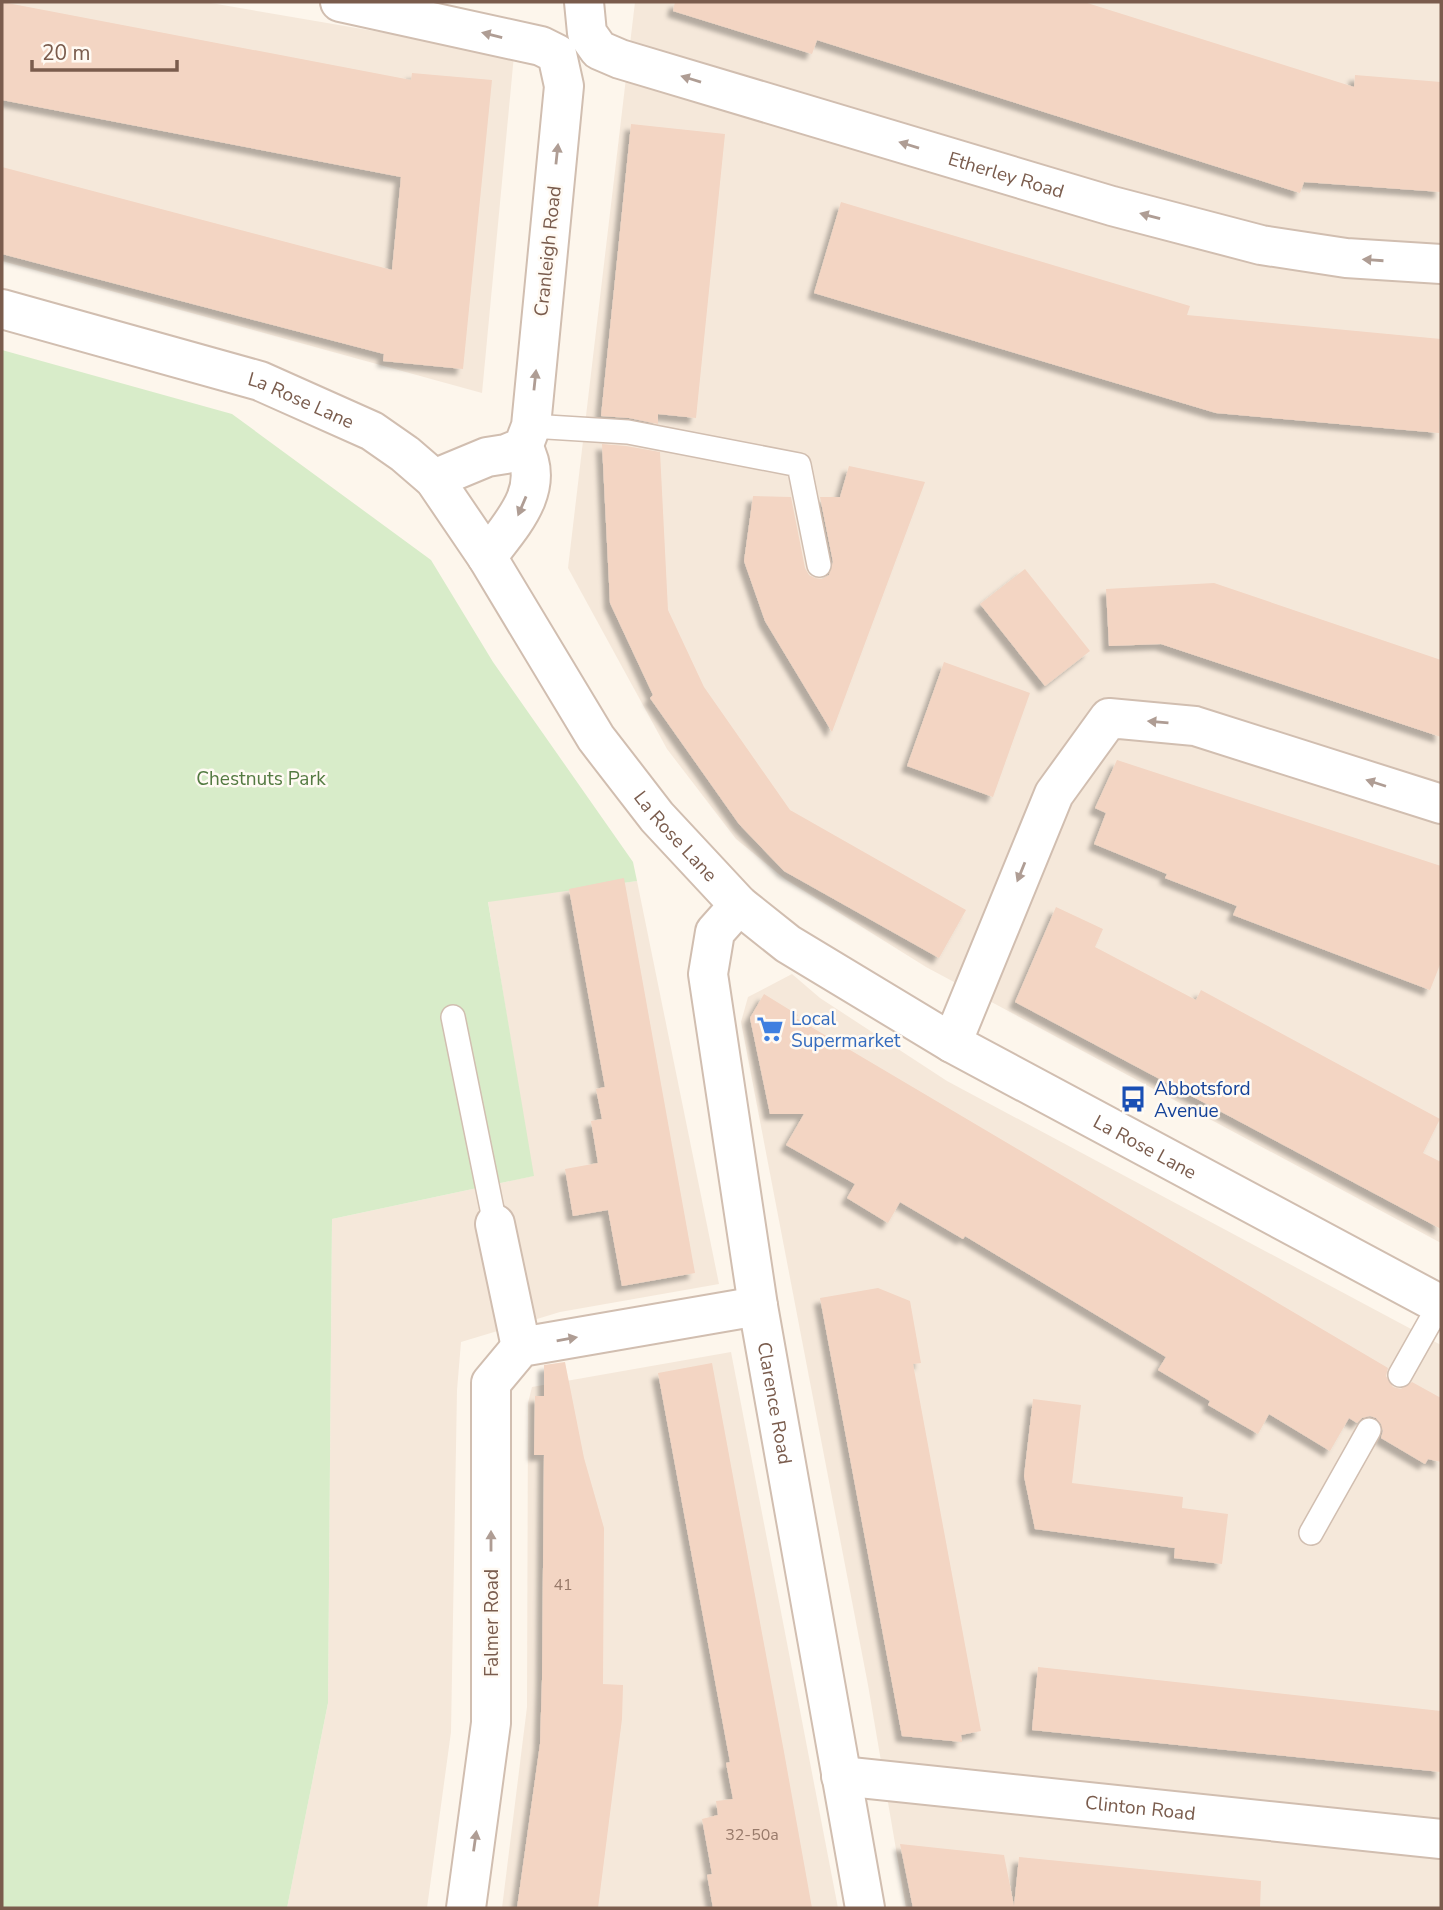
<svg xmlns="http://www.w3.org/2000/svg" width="1443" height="1910" font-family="'Nunito Sans',sans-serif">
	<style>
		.residential { fill: #f5e8da }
		.green { fill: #d8ecc9 }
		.building { fill: #f3d5c3; filter: url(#shadow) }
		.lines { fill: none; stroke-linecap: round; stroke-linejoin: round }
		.lane-casing { stroke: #d1beb0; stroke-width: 26 }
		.street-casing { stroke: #d1beb0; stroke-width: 42 }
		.lane { stroke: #fff; stroke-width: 23 }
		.street { stroke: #fff; stroke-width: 38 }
		.oneway { fill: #af9d94 }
		.labels { text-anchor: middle; stroke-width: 5; stroke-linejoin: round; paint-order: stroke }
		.number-label { font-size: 16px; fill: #987a6a }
		.street-label { font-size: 19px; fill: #7a5c4d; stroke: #fffaf3 }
		.park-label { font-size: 19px; fill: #537a41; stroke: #fffaf3 }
		.shop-label { font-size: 19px; fill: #366cbe; stroke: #fffaf3; text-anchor: start }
		.transit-label { font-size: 19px; fill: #164399; stroke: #fffaf3; text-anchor: start }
	</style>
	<defs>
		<filter id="shadow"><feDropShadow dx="-6" dy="6" stdDeviation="2" flood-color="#0004"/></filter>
	</defs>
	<rect width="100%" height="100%" fill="#fdf6ec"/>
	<g class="residential">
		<polygon points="2,2 205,2 514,55 482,393 2,261"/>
		<polygon points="635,2 1441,2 1441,1243 926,967 785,879 736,839 667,749 568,568"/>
		<polygon points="637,881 719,1284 560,1312 461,1342 457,1390 451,1732 427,1908 287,1908 328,1703 332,1219 533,1176 488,901"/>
		<polygon points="792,974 820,998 947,1081 1441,1345 1441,1908 906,1908 868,1685 741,1022 748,997"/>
		<polygon points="731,1352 838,1908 502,1908 527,1707 528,1403 532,1387"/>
	</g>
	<polygon class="green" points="2,350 232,414 431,560 493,662 633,862 637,881 488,902 534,1176 332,1219 328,1703 287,1908 2,1908"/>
	<g class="building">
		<polygon points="2,2 411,80 412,73 492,80 463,369 383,361 384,354 2,254 2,167 392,270 401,177 2,100"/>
		<polygon points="675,2 1084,2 1354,87 1355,75 1441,82 1441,192 1304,182 1300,193 817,40 812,54 673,11"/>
		<polygon points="631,124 725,134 696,418 658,414 658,424 629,418 601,416"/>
		<polygon points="841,202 1190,306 1187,315 1441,339 1439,433 1216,413 814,293"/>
		<polygon points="602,444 626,446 660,452 668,610 704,687 790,810 966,910 939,958 784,871 739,824 650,698 653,695 610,603"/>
		<polygon points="849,466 925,482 832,732 765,621 744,561 753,496 791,497 805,568 809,575 815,578 822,579 829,575 833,562 820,497 840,497"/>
		<polygon points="1025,569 1090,651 1045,686 980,604"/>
		<polygon points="1214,583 1441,660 1441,737 1161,644 1109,646 1106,589"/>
		<polygon points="944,662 1030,693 993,797 907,766"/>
		<polygon points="1117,760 1441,866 1441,962 1430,990 1233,915 1237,906 1165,878 1167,874 1094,844 1106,813 1095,808"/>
		<polygon points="624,878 695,1273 622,1286 608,1210 573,1216 565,1169 598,1163 591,1121 602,1119 596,1089 605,1087 569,889"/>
		<polygon points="1056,907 1103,929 1095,947 1196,1000 1201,990 1440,1119 1423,1153 1441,1162 1441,1229 1015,1002"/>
		<polygon points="764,994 798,1015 796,1018 1388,1368 1386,1376 1393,1387 1401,1389 1412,1382 1441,1398 1441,1462 1428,1459 1425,1464 1381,1438 1383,1431 1381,1424 1376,1418 1370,1416 1362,1418 1357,1423 1349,1418 1330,1451 1269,1414 1258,1434 1208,1405 1210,1401 1158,1370 1166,1357 965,1236 963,1239 900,1202 888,1223 847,1198 855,1184 786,1145 804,1114 770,1114 750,1018"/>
		<polygon points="878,1288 910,1301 921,1363 913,1364 981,1731 961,1735 962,1742 902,1736 820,1298"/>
		<polygon points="565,1362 584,1458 604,1528 603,1684 623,1685 622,1719 598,1908 517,1908 540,1744 542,1680 544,1455 534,1455 535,1396 544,1396 544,1365"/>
		<polygon points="712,1363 784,1752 812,1908 713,1908 707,1875 712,1874 702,1819 718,1815 716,1801 733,1799 726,1763 730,1762 658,1373"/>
		<polygon points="1033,1399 1081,1405 1072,1483 1183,1497 1182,1508 1228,1514 1222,1564 1174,1558 1175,1548 1035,1529 1024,1476"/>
		<polygon points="1038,1667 1441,1711 1441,1772 1032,1730"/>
		<polygon points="900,1844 1004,1855 1014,1906 1019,1857 1261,1881 1260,1908 913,1908"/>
	</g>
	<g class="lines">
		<g class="lane-casing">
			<g id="lane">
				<polyline points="531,426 628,432 799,465 819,565"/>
				<polyline points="453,1017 495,1224"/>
				<polyline points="1400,1375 1440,1304"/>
				<polyline points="1311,1533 1369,1430"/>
			</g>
		</g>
		<g class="street-casing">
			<g id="street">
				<polyline points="340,2 541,46 557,54 564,86 531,426 523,447 506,454 487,457 434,479"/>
				<path id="s1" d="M584,2L587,33L599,50L620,59L1112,206L1261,245L1346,258L1441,264"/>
				<path id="s2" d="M2,309L260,381L372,431L405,454L434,479L487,557L596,738L657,817L739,905L788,944L952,1043L1441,1305"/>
				<path d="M487,557C511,525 547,489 523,447"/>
				<path id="s3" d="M739,905L715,932L708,974L758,1306L865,1908"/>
				<polyline points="952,1043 1054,794 1109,718 1195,726 1441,804"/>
				<polyline points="495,1224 521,1347"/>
				<path id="s4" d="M841,1776L1441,1839"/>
				<polyline points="466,1908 491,1723 491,1383 521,1347 758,1306"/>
			</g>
		</g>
		<use href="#lane" class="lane"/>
		<use href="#street" class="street"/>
	</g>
	<defs><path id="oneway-solid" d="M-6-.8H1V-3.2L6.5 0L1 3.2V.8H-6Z" transform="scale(1.75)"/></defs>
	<g class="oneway">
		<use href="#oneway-solid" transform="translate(492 35) rotate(-166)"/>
		<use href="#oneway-solid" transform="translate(691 79) rotate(-163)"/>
		<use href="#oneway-solid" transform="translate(909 145) rotate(-163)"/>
		<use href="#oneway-solid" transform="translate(557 154) rotate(-84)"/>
		<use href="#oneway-solid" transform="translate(1150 216) rotate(-165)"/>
		<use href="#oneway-solid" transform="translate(1373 260) rotate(-176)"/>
		<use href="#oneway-solid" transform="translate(535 380) rotate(-84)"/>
		<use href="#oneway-solid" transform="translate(522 506) rotate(113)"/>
		<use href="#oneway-solid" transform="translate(1158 722) rotate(-175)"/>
		<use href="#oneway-solid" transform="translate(1376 783) rotate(-162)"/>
		<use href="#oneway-solid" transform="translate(1021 872) rotate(112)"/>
		<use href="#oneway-solid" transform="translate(567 1339) rotate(-10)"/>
		<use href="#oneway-solid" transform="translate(491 1541) rotate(-90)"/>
		<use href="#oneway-solid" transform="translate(475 1841) rotate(-82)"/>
	</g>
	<defs>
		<g id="supermarket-bare" transform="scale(2.1)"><path d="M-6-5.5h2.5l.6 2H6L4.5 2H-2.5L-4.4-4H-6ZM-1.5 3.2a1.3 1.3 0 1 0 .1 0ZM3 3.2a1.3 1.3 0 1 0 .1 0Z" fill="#3f7fe0" stroke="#fffaf3" stroke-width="2.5" paint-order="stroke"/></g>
		<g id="bus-bare" transform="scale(2.1)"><path d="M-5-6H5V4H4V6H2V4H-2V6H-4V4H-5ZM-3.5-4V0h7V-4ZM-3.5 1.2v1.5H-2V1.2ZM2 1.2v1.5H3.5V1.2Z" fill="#1a4fb4" stroke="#fffaf3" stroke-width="2.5" paint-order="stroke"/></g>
	</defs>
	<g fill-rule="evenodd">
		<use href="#supermarket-bare" x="770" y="1029"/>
		<use href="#bus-bare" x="1133" y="1099"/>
	</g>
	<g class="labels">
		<g class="number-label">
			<text x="563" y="1590">41</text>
			<text x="752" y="1840">32-50a</text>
		</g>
		<g class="street-label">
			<text dy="7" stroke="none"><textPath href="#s1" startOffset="478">Etherley Road</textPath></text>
			<text transform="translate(547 251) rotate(-84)" y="7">Cranleigh Road</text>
			<text dy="7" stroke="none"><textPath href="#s2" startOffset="313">La Rose Lane</textPath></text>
			<text dy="7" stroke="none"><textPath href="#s2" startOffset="901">La Rose Lane</textPath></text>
			<text dy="7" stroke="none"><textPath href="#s2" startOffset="1468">La Rose Lane</textPath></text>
			<text dy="7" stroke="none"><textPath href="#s3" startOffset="513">Clarence Road</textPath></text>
			<text transform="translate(491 1623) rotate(-90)" y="7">Falmer Road</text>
			<text dy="7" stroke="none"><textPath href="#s4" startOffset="301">Clinton Road</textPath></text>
		</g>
		<g class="park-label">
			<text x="261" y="785">Chestnuts Park</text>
		</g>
		<g class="shop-label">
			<text x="791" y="1025">Local<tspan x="791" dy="22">Supermarket</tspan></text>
		</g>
		<g class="transit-label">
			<text x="1154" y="1095">Abbotsford<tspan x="1154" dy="22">Avenue</tspan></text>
		</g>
	</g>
	<rect width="1443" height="1910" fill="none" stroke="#7a5c4d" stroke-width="7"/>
	<path d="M32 60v10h145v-10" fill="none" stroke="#7a5c4d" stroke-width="3.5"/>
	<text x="42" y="60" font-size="21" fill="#7a5c4d" stroke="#fffaf3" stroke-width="5" paint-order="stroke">20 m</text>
</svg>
